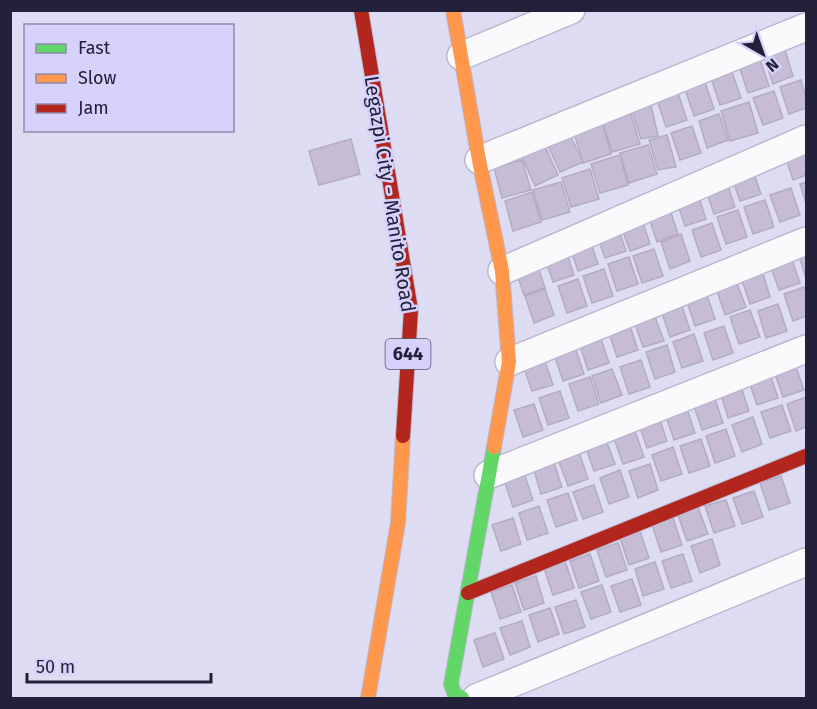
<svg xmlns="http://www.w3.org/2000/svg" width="817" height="709" font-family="'Fira Sans',sans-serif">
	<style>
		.building { fill: #c6bcd6; stroke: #b3acc2; stroke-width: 1.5 }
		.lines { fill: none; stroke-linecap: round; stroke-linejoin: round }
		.street-casing { stroke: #bbb8cf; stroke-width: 30 }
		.fast-casing { stroke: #bbb8cf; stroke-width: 16 }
		.slow-casing { stroke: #bbb8cf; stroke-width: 16 }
		.jam-casing { stroke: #bbb8cf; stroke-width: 16 }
		.street { stroke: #fafafd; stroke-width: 27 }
		.fast { stroke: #63d668; stroke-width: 14 }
		.slow { stroke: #ff974d; stroke-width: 14 }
		.jam { stroke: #b3261e; stroke-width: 14 }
		.labels { text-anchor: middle; stroke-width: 5; stroke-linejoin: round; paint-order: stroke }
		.shield { fill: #d6d2fc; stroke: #595574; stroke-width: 1.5 }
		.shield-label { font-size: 18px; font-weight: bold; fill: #232039 }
		.street-label { font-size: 20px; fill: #232039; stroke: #d6d2fc }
	</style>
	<rect width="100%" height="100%" fill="#dedcf2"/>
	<g class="building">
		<polygon points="785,50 793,76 773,84 764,57"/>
		<polygon points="760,59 769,86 748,93 739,66"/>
		<polygon points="732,72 741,98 720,105 711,78"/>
		<polygon points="801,80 806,98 806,108 789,114 780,87"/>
		<polygon points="705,82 714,109 694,116 685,89"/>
		<polygon points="774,91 783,118 763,125 753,98"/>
		<polygon points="678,93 687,120 666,127 657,100"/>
		<polygon points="749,102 758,133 730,141 721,111"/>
		<polygon points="651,105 658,136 641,139 632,110"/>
		<polygon points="631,114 640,144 612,152 603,123"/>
		<polygon points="719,114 728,140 707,148 699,121"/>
		<polygon points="603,125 611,154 583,163 574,133"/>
		<polygon points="692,126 701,153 680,160 671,133"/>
		<polygon points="569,133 583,162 560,172 547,143"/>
		<polygon points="667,135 676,167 658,170 649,140"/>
		<polygon points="351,139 360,174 319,185 309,151"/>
		<polygon points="648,145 657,174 629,183 620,153"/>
		<polygon points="545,146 558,175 535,186 522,157"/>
		<polygon points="806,150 806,175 793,180 784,153"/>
		<polygon points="620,155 628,185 600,193 591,164"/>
		<polygon points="522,160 531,190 502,198 494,168"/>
		<polygon points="752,168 761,194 740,201 731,175"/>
		<polygon points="590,169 599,199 571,207 562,178"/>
		<polygon points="726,180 735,207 714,214 705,187"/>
		<polygon points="561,182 570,212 542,220 533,190"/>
		<polygon points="806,182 806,204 800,184"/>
		<polygon points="791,188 800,215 780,222 770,195"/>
		<polygon points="532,192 541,222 513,231 505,201"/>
		<polygon points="697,192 706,219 685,226 676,199"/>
		<polygon points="765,200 774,227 753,234 744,207"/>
		<polygon points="669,207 678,234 657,242 648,215"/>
		<polygon points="738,210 747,237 726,244 717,217"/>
		<polygon points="641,217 650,244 630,251 620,224"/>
		<polygon points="712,223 721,250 701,257 692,230"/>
		<polygon points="617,225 626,251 605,258 596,232"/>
		<polygon points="681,234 690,261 670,269 661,242"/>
		<polygon points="589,237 598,264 578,271 569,244"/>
		<polygon points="565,248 574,275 553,282 544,255"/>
		<polygon points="654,249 663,276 642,283 633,256"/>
		<polygon points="806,253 806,278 799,256"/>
		<polygon points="629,257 638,284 617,291 608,264"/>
		<polygon points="791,257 800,283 779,290 770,264"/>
		<polygon points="536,261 545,288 524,295 515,268"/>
		<polygon points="604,269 613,296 592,303 583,276"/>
		<polygon points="762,270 770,297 750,304 741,277"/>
		<polygon points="578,279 587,306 567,313 558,286"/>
		<polygon points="736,281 746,307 725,315 716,288"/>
		<polygon points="804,287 806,293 806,316 793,321 784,294"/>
		<polygon points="545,289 554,315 534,323 525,296"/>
		<polygon points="706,292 715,319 695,326 686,299"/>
		<polygon points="681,303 690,330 670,337 661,310"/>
		<polygon points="778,304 787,331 766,338 758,311"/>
		<polygon points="750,310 760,337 739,344 730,317"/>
		<polygon points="654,314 664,341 643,347 634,321"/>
		<polygon points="629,323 638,350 617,357 608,330"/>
		<polygon points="724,326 733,353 713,360 704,333"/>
		<polygon points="694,334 703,361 682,368 673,342"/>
		<polygon points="600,336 609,363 588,370 579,343"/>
		<polygon points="667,345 675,372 655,379 646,352"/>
		<polygon points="575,347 584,374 563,381 554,354"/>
		<polygon points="544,358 553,385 532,391 523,365"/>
		<polygon points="641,360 650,387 629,394 620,367"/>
		<polygon points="795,364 804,390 783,397 774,371"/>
		<polygon points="612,369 622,395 601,403 592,376"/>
		<polygon points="769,371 778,398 757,405 748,378"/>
		<polygon points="590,377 599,404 578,411 569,384"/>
		<polygon points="740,384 749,411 728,418 720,391"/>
		<polygon points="560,391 569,418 548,425 539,398"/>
		<polygon points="714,396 723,423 702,430 693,403"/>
		<polygon points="806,397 806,427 796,431 787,404"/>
		<polygon points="534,404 543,430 523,437 514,410"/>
		<polygon points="782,405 791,431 770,438 761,412"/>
		<polygon points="686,406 695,433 674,440 665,413"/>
		<polygon points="658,414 667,441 647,448 638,421"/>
		<polygon points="753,417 762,444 742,452 732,425"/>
		<polygon points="726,429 735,456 715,463 706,436"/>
		<polygon points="635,431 644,457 623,464 614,438"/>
		<polygon points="605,437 615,464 594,471 585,445"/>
		<polygon points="701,439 710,466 689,473 680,446"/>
		<polygon points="673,447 682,474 661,481 652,455"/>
		<polygon points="579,452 588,479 568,486 558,459"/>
		<polygon points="553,460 562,487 541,494 533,467"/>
		<polygon points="650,464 658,490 638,498 629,471"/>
		<polygon points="620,470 629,497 609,504 600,478"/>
		<polygon points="524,473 533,500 513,507 504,480"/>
		<polygon points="781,476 790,503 769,510 760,483"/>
		<polygon points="594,485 603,512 583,519 573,492"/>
		<polygon points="754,491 763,517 742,524 733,498"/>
		<polygon points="568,493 577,520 556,527 547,500"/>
		<polygon points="726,500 735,526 714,533 705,506"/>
		<polygon points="539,506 548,533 527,540 519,513"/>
		<polygon points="698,507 708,534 687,541 678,515"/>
		<polygon points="513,518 521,544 501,551 492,525"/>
		<polygon points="673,518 682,545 661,552 652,525"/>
		<polygon points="640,531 649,558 629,565 620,538"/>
		<polygon points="712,539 720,565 700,573 691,546"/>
		<polygon points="618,543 627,570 606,577 597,550"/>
		<polygon points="590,554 599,581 579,588 570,561"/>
		<polygon points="683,554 692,581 671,588 662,561"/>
		<polygon points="565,561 574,588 553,595 544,568"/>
		<polygon points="655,562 664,589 643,596 635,569"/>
		<polygon points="536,576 544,603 524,610 515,583"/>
		<polygon points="632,579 641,605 620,612 611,586"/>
		<polygon points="512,585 521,612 500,619 491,592"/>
		<polygon points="602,585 611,612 591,619 581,592"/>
		<polygon points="576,600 585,627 564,634 555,607"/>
		<polygon points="550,608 559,634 538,642 529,615"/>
		<polygon points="522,621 530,647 510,655 500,628"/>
		<polygon points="495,633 504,659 483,667 474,640"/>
	</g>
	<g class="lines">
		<g class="street-casing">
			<g id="street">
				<polyline points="461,56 571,10"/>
				<polyline points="479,160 806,27"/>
				<polyline points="502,271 806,139"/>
				<polyline points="509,362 806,241"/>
				<polyline points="488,475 806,349"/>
				<polyline points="476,698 806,562"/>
			</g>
		</g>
		<g class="fast-casing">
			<polyline id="fast" points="462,698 455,695 451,684 494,447"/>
		</g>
		<g class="slow-casing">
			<g id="slow">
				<polyline points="453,10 479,160 502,271 509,362 494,447"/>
				<polyline points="368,698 398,523 403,436"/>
			</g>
		</g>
		<g class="jam-casing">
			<g id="jam">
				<polyline points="361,10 411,310 403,436"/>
				<polyline points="468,593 806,456"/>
			</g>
		</g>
		<use href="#street" class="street"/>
		<use href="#fast" class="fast"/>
		<use href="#slow" class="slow"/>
		<use href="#jam" class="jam"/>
	</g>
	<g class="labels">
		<rect class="shield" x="385.5" y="339" width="45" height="30" rx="4.5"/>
		<g class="shield-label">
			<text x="408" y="360">644</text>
		</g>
		<g class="street-label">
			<text transform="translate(390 194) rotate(81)" y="7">Legazpi City - Manito Road</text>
		</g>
	</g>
	<rect width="817" height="709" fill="none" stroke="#232039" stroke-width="24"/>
	<rect x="24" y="24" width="210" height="108" fill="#d6d2fc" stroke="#8e8bae" stroke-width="1.5"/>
	<rect x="36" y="44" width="30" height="9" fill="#63d668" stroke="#8e8bae" stroke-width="1.5"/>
	<text x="78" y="54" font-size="18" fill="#232039">Fast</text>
	<rect x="36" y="74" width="30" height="9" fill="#ff974d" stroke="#8e8bae" stroke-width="1.5"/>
	<text x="78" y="84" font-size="18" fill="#232039">Slow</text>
	<rect x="36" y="104" width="30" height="9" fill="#b3261e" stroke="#8e8bae" stroke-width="1.5"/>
	<text x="78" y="114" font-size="18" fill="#232039">Jam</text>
	<g transform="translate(763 54) rotate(140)" stroke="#d6d2fc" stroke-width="4.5" paint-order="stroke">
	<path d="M0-4.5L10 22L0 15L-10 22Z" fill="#232039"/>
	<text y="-9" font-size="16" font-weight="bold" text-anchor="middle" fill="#232039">N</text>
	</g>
	<path d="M27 673v9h184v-9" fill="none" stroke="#232039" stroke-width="3"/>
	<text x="36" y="673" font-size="18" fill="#232039" stroke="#d6d2fc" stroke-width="4.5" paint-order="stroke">50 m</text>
</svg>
